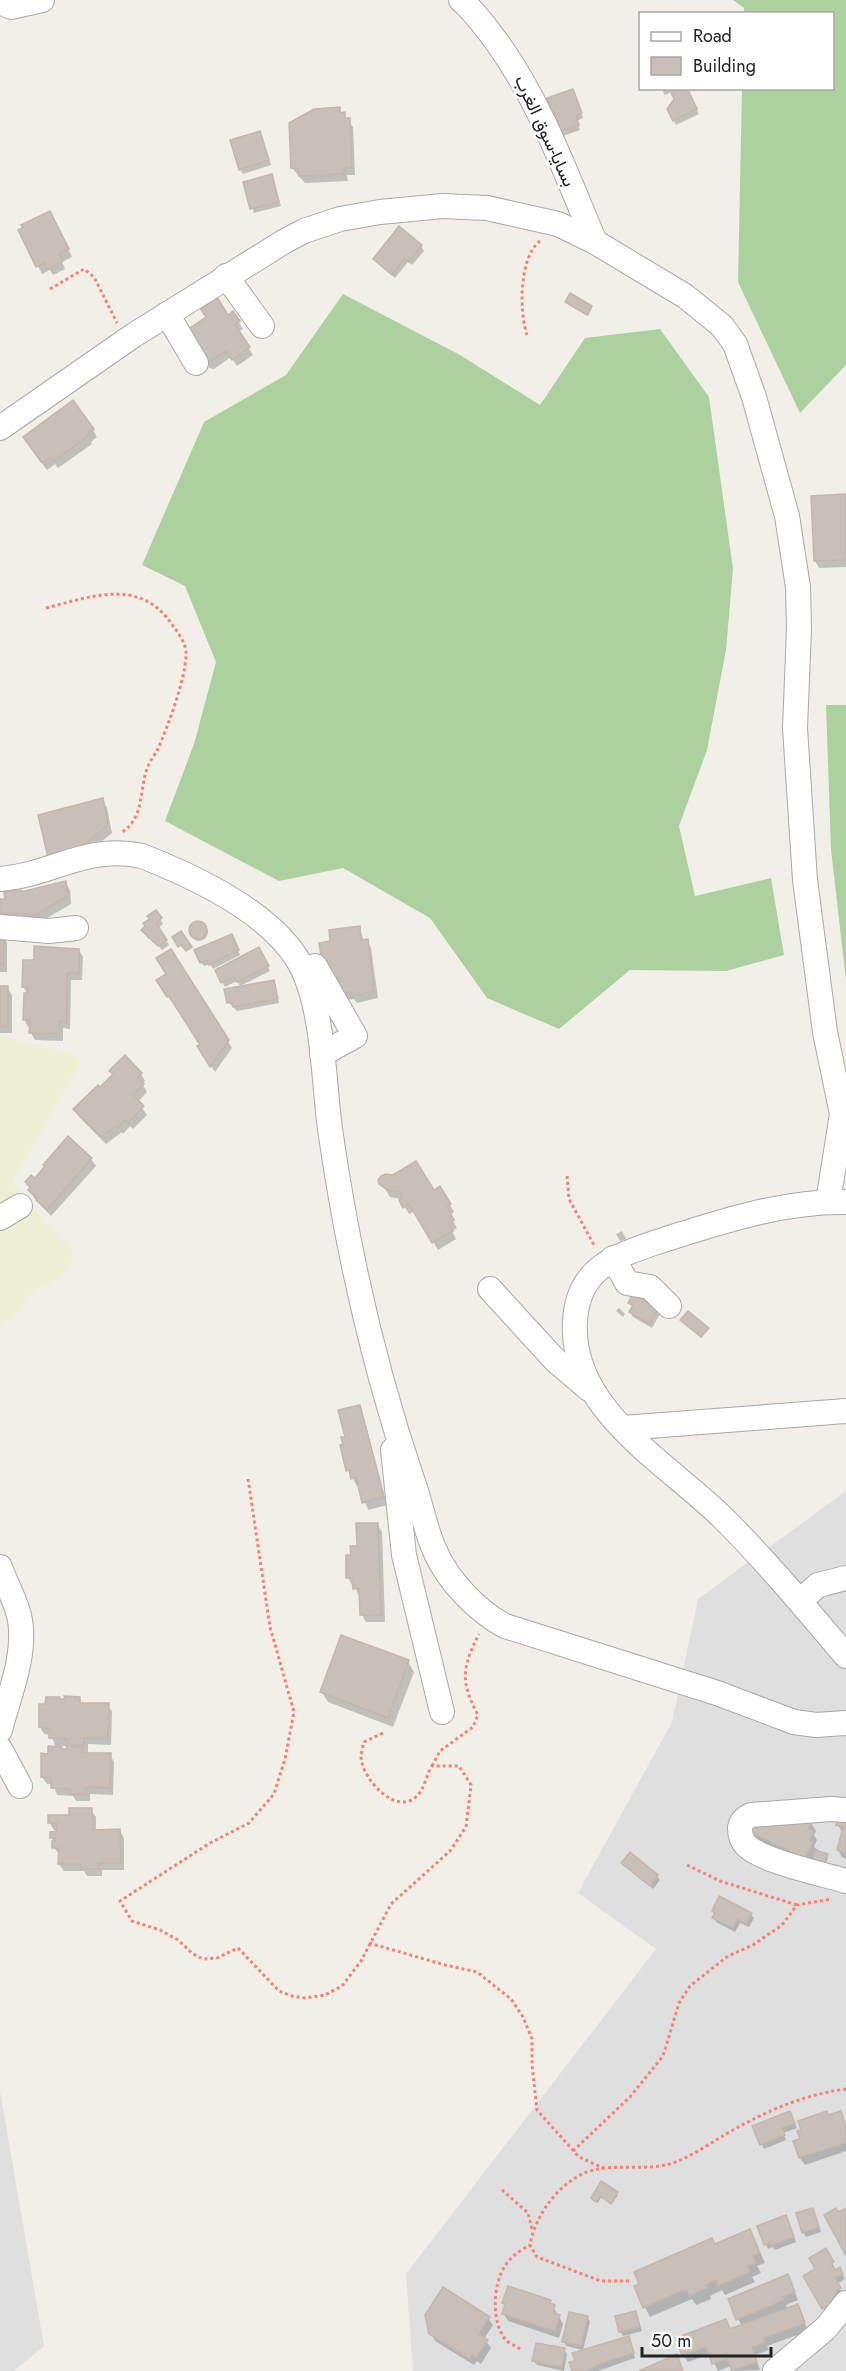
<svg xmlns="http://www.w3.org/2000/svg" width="846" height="2371" font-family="Jost,Vazirmatn,sans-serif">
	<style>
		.residential { fill: #e0dfdf }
		.farmland { fill: #eef0d5 }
		.forest { fill: #add19e }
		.shadow { fill: #0003; fill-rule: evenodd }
		.building { fill: #c7bfb8; stroke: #c4b6ab; stroke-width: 1.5 }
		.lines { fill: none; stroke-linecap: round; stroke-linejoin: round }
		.minor-casing { stroke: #a9a9a9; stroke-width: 26 }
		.path { stroke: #fa8072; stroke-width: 3; stroke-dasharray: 3 3; stroke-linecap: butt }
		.minor { stroke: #fff; stroke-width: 24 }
		.labels { text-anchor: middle; stroke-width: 5; stroke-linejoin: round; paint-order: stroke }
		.street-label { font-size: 18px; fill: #222; stroke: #fff }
	</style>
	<rect width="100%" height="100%" fill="#f2efe9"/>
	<g class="residential">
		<polygon points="846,1491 846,2371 413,2371 406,2274 656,1949 578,1893 672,1722 698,1599"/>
		<polygon points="0,2091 44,2346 14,2371 0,2371"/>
	</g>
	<polygon class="farmland" points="4,1036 29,1044 43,1045 70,1054 82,1061 13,1182 40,1216 72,1247 73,1261 65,1274 27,1298 21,1309 0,1326 0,1037"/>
	<g class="forest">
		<polygon points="733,0 846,0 846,365 800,413 738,282 742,89 832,88 832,14 744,13 744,8"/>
		<polygon points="343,294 460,355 540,405 585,338 660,329 709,397 733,569 726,650 707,750 679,826 695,896 771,878 784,955 726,971 630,970 559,1029 487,998 430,918 343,868 279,881 165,821 194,744 216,662 185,586 142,565 204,422 286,375"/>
		<polygon points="826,705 846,705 846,980 831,850"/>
	</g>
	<g class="shadow">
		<polygon points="661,88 686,88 699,114 676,125 668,109 675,99 672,92 665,95"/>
		<polygon points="573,91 583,118 577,121 580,130 563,136 561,131"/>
		<polygon points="339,109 353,127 355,175 347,175 348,181 305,183 292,168 290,124"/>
		<polygon points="260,133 271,165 243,174 240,169"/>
		<polygon points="271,176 281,206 254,213 245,183"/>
		<polygon points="54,220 72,257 62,262 65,269 53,275 50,270 42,274 20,231"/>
		<polygon points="421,246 424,251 412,265 408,262 395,278 374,259"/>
		<polygon points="566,302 591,307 592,308 588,316"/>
		<polygon points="233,313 243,329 238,332 253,355 237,366 231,357 214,369 209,368 190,340"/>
		<polygon points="93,430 97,437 91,442 92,444 58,468 55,464 47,470 29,445"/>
		<polygon points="846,495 846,567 819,568 815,561"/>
		<polygon points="102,800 107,808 112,833 85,855 49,856"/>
		<polygon points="65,882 70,890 71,904 42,921 0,926 0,900"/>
		<polygon points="156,912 163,924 158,928 169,945 162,950 151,937 148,939 143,930"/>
		<circle cx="199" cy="932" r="9"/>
		<polygon points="359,928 364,941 367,941 371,948 378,998 357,1003 354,999 347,1000 343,993 342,984 337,985 333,981 332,943"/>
		<polygon points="0,935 3,935 7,943 7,972 0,972"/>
		<polygon points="234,940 240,955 213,969 210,964 204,966 201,962"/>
		<polygon points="259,949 270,971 240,986 237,981 225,987 217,971"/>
		<polygon points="79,950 83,957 82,980 71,980 70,1029 63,1028 63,1041 35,1040 31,1033 31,1027 28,1027 24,1019 28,994 23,987"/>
		<polygon points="158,981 227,1040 232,1048 215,1072 199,1047 201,1045"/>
		<polygon points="273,982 279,1003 237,1011 228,1002"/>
		<polygon points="0,987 7,987 12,995 12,1033 0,1033"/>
		<polygon points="141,1074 145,1081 142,1084 147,1092 138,1102 147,1115 133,1129 130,1126 123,1134 122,1132 106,1144 79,1117 75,1109 114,1076"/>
		<polygon points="68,1138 91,1159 96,1166 51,1216 34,1198 27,1183 35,1181"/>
		<polygon points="394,1177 433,1192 440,1188 454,1212 450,1215 457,1228 452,1231 456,1239 438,1250 415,1211 409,1214 400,1199 390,1197 380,1180"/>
		<polygon points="622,1231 626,1239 620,1241 616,1234"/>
		<polygon points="630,1303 657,1309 660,1314 652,1328 633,1317 630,1312 633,1308"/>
		<polygon points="619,1308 625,1314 623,1317 616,1311"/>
		<polygon points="359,1407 363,1414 387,1505 368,1510 359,1485 357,1486 348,1470 347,1438"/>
		<polygon points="377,1524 382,1532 385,1622 366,1622 362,1615 361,1596 359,1596 354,1585 352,1585 348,1578 352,1556"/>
		<polygon points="408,1662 414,1672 393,1727 328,1702 322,1692"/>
		<path d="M79,1698L82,1704L108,1705L112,1712L111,1745L88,1744V1754L110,1755L114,1762L113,1795L90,1794V1801H76L73,1796L57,1795L53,1784H47L42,1777L49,1755L56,1748L51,1735L44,1734L40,1727L61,1701ZM60,1746H68V1751H63Z"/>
		<polygon points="91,1810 96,1817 96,1831 120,1831 124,1838 124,1870 102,1870 102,1876 87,1876 84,1871 64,1871 59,1864 60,1855 54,1848 52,1838 59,1833 59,1830 54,1830 49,1822"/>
		<polygon points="846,1818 846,1859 842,1857 838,1850 842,1832 838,1825"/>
		<polygon points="811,1823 816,1831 814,1835 817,1840 814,1847 828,1857 825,1868 809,1864 751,1837 746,1829"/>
		<polygon points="623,1863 657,1876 660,1880 653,1889"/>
		<polygon points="713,1911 751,1914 754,1918 749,1927 740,1923 735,1932 716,1922"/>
		<polygon points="840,2112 846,2125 846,2151 805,2165 800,2158 801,2140 829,2116"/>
		<polygon points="792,2117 797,2128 783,2133 786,2140 764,2149 754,2127"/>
		<polygon points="602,2184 618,2195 612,2204 601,2197 598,2203 594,2200"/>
		<polygon points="813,2209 821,2232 806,2237 803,2232"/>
		<polygon points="788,2221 796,2242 775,2250 773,2247 768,2249 759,2227"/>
		<polygon points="755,2241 765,2263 757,2266 761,2273 752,2277 755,2282 725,2295 722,2290 710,2296 711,2299 696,2305 692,2299 650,2317 645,2307 715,2246"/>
		<polygon points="825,2251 835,2268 833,2269 834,2272 839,2269 845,2279 837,2284 842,2293 826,2313 805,2277 818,2269"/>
		<polygon points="791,2283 798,2300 786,2305 788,2309 797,2306 808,2331 767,2346 769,2350 755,2355 760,2370 733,2371 731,2366 718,2371 710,2354 688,2362 683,2355 742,2326 738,2319"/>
		<polygon points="550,2301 563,2324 559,2338 508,2321 504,2314 506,2307 504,2303"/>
		<polygon points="636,2313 642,2331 623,2336 620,2331"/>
		<polygon points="587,2317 590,2322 583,2350 566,2346 564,2341"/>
		<polygon points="488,2318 493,2325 484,2339 491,2348 481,2364 477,2361 474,2365 435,2341 431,2333"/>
		<polygon points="631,2343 635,2358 598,2371 573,2371"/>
		<polygon points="564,2350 567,2354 564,2371 537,2365 534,2361"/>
	</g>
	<g class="building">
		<polygon points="669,88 687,88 697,109 673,121 667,109 674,99"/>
		<polygon points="573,89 582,113 576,116 579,125 559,132 547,98"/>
		<polygon points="340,107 340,113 345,112 345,118 350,118 352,168 344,168 344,174 299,176 298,168 291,168 289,123 314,109"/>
		<polygon points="260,131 269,160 239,170 230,140"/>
		<polygon points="272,174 279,202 250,209 243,182"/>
		<polygon points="50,211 69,249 59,254 63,261 47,269 44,263 36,267 18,230 23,228 21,225"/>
		<polygon points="399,226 422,245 409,262 405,258 392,275 373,259"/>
		<polygon points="570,293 592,306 587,315 565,302"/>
		<polygon points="217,297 228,315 233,311 240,321 235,325 250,347 232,360 226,351 209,362 203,361 184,332 206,317 200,308"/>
		<polygon points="73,400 94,429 87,434 89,435 53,462 50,457 42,463 23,437"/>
		<polygon points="846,494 846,560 814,561 811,496"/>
		<polygon points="103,798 108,825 81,847 48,857 38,815"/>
		<polygon points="66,881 68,896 37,914 3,913 4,918 0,918 0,899 5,899 4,892 21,890 21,892"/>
		<polygon points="156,910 162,918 156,923 167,940 158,946 141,930 145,926 143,923 150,919 147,916"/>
		<circle cx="198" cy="930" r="9"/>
		<polygon points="360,926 361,940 368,939 374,991 351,997 351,992 341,993 339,977 332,978 323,967 319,943 330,941 329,930"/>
		<polygon points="181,931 192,947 186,951 181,945 178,947 172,937"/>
		<polygon points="0,934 4,934 3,965 0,965"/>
		<polygon points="232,934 239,950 209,965 207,960 200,963 194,950"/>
		<polygon points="34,946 79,949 79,973 67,973 67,1022 60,1021 59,1034 29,1033 30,1020 23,1020 24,993 28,993 28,987 22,987 23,960 34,960"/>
		<polygon points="259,947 269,966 237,982 234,977 221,983 215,970"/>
		<polygon points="171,949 229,1040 210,1067 197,1046 200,1045 169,996 167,997 156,980 166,974 156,958"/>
		<polygon points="274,980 278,999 233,1007 232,1002 227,1003 224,989"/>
		<rect x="0" y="986" width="8" height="40"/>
		<polygon points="125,1055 142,1073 138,1077 144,1084 133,1095 144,1106 128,1123 125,1120 118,1128 116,1126 101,1137 73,1109 98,1085 100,1087 113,1074 109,1071"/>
		<polygon points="68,1136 92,1158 47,1210 36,1200 37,1198 28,1190 30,1187 25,1182 31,1175 35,1178 45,1166 43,1165"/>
		<polygon points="416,1161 434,1190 440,1186 451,1204 447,1207 454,1220 449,1223 453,1231 432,1243 409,1204 403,1208 399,1200 403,1198 400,1191 389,1191 379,1184 378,1180 381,1176 386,1174 393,1175"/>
		<polygon points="633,1293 658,1308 649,1324 629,1312 633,1305 628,1303"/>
		<polygon points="688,1311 709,1328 701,1337 680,1320"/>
		<polygon points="360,1405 384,1497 362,1503 356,1477 351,1479 349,1470 346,1471 340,1445 343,1445 341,1437 345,1437 338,1410"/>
		<polygon points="356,1523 378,1523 381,1615 360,1615 359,1588 353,1589 352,1578 346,1578 346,1555 351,1555 350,1546 357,1546"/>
		<polygon points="341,1635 409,1660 388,1718 320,1692"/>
		<polygon points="64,1696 80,1697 80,1703 109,1703 108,1738 84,1738 84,1745 68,1744 68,1739 49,1738 49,1728 39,1727 39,1704 45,1704 46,1697 60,1697 60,1699 65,1699"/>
		<polygon points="48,1746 62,1747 62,1749 67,1749 66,1746 82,1747 82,1753 111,1753 110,1788 86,1787 86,1794 70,1794 70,1789 51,1788 51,1778 41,1777 41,1753 48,1754"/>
		<polygon points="69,1808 92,1808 93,1830 120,1829 121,1863 99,1863 99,1869 81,1869 81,1864 58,1864 59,1848 52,1848 52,1841 55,1841 55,1838 50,1838 50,1832 57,1831 57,1823 48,1823 48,1815 69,1815"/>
		<polygon points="840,1814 846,1816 846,1853 837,1850 843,1827 836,1825"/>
		<polygon points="763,1817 812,1822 809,1829 814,1831 810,1841 813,1842 805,1858 745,1830"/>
		<polygon points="815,1850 828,1854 824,1867 811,1864"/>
		<polygon points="630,1852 658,1875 650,1886 621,1863"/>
		<polygon points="719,1896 752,1913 746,1924 737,1919 733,1928 712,1918 715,1913 712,1911"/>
		<polygon points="790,2111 795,2123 782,2128 785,2135 760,2145 752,2126"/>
		<polygon points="827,2111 828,2115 841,2111 846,2127 846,2143 799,2158 793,2141 800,2139 797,2131 801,2130 798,2121"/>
		<polygon points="601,2181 618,2192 611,2204 600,2196 596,2202 591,2198"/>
		<polygon points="813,2208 819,2227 802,2233 796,2213"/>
		<polygon points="836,2208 838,2212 846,2208 846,2256 824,2215"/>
		<polygon points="786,2215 794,2237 771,2246 769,2243 764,2245 757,2226"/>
		<polygon points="750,2229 760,2253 753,2256 756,2263 748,2266 750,2272 718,2286 716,2280 705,2285 707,2288 689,2296 686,2289 643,2308 634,2286 639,2284 634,2272 712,2238 715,2244"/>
		<polygon points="826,2248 834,2262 831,2264 835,2270 840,2267 843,2274 835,2278 841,2288 836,2291 832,2303 822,2309 803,2276 815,2269 809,2258"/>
		<polygon points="788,2274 795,2292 783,2297 784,2300 736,2320 728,2299"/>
		<polygon points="508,2286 551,2300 550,2303 555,2305 553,2313 560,2315 555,2331 502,2314 505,2304 502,2303"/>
		<polygon points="443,2287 490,2317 478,2334 488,2340 477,2357 472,2355 470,2359 429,2334 425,2315"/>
		<polygon points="798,2304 805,2323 764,2338 765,2342 752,2347 757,2362 732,2371 727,2359 712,2364 706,2347 682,2356 676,2338 726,2319 730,2329"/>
		<polygon points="636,2311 640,2327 619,2332 615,2316"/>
		<polygon points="569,2312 588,2316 581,2346 562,2342"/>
		<polygon points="629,2336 634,2353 596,2365 596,2367 585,2371 572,2371 569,2362 575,2361 572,2353"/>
		<polygon points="536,2343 565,2348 562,2367 532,2361"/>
		<polygon points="677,2354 683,2371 639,2371"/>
	</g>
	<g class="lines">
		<g class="minor-casing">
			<g id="minor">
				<path d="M461,0C476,13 487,29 499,45C542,106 566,174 595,242"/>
				<polyline points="0,2 11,7 42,0"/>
				<polyline points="226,276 262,326"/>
				<polyline points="167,314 196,363"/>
				<polyline points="0,428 134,335 285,241 304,231 340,219 380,212 443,206 487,208 558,224 595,242 685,296 722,326 735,344 754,397 787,516 798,587 799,629 795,728 805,880 825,1032 842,1114 828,1202"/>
				<path d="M0,879C52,875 86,844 142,856C193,876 265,910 296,957C324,1000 323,1078 330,1129C347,1248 374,1368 413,1482C421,1504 425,1529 435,1551C448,1581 477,1611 505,1626L717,1693L794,1722L816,1725L846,1723"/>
				<polyline points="0,927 49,931 76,928"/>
				<polyline points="315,966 355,1036 322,1054"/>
				<path d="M846,1202C782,1201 720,1222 660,1241C616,1256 578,1267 575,1321C569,1411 671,1465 725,1520C768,1563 807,1610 846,1656"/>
				<polyline points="0,1218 20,1206"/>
				<polyline points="613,1258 627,1283 650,1287 669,1306"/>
				<polyline points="490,1289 555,1360 589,1389"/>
				<polyline points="623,1428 846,1411"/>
				<polyline points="393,1450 404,1555 442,1712"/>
				<path d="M0,1567C6,1585 17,1602 20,1620C26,1656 9,1695 0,1730"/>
				<polyline points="800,1601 818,1585 846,1578"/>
				<polyline points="0,1749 20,1786"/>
				<path d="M846,1810L831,1809L751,1815C745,1818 741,1821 740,1828C740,1834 742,1841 746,1845C760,1861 823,1874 846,1881"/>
				<polyline points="775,2371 826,2328 846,2303"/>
			</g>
		</g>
		<g class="path">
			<polyline points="50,289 84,269 94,277 117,323"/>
			<path d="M527,335C519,312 519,257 540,241"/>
			<path d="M46,608C93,596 141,577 173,626C179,634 187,645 186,655C185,681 168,726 157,751C154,756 150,761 148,766C139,788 145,818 122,832"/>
			<polyline points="567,1176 569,1199 595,1247"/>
			<path d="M248,1479L270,1627L294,1712L285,1759L274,1794L249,1823L210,1843L120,1901L132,1921L160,1930L178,1940L193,1954L203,1959L217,1958L238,1948L279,1991L292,1996L305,1998L325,1995L342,1986L361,1961L391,1904L450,1851L466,1827L471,1785L459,1766H432C426,1775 425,1788 417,1796C396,1817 361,1778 361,1756C361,1752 363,1746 364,1742L385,1732"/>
			<path d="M432,1766L440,1751L473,1727L478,1715C460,1682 462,1667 479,1634"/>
			<polyline points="687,1865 720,1881 797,1905"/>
			<polyline points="369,1943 445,1965 477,1972 511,1999 523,2017 532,2039 532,2065 537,2110 579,2157 603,2168"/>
			<polyline points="573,2151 630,2097 663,2056 679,2003 690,1986 728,1956 753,1945 782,1925 797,1905 832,1899"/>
			<polyline points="502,2190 528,2213 532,2229"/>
			<path d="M629,2281H601L537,2257L530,2245C535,2218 552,2193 575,2178C605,2158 645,2175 678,2161C695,2154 711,2143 726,2134C764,2112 802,2095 846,2089"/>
			<path d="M520,2349C516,2346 508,2343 505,2339C491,2321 493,2284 505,2266C511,2256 521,2250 530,2245"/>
		</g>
		<use href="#minor" class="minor"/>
	</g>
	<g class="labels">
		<g class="street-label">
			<text transform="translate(545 131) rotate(65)" y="6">بسايا-سوق الغرب</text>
		</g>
	</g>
	<rect x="639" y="12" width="195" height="78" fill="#ffffff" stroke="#a7a7a7" stroke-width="1.5"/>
	<rect x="651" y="32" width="30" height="9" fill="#ffffff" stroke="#a7a7a7" stroke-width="1.5"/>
	<text x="693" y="42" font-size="18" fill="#222222">Road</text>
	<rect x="651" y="57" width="30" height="18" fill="#c7bfb8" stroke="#a7a7a7" stroke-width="1.5"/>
	<text x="693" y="72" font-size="18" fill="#222222">Building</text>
	<path d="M642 2347v9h129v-9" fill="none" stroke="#222222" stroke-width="3"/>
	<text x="651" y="2347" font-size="18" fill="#222222" stroke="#ffffff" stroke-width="4.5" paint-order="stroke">50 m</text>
</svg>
